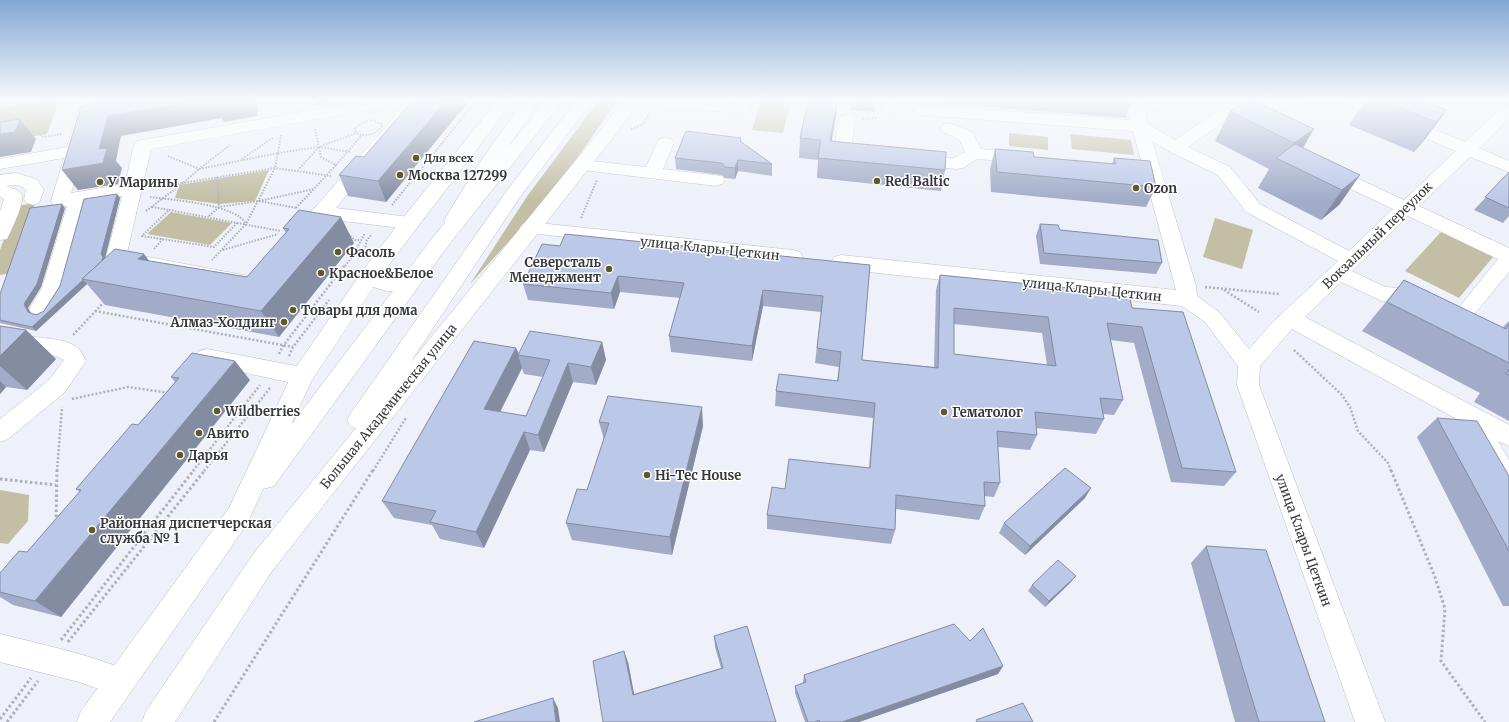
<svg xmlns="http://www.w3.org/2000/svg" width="1509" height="722" font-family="Merriweather,serif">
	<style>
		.green { fill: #c2bfa5 }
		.forest { fill: #bdb997 }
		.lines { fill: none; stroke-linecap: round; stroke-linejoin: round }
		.minor-casing { stroke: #bcbfc6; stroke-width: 1 }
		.major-casing { stroke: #bcbfc6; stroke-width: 1 }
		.path-far2 { stroke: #afb1b7; stroke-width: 2; stroke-dasharray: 1.5 1.5; stroke-linecap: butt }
		.path-far1 { stroke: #afb1b7; stroke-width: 2.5; stroke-dasharray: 2 2; stroke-linecap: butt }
		.path { stroke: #afb1b7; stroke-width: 3; stroke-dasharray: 2.5 2.5; stroke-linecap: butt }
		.minor { fill: #fff; fill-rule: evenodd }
		.major { fill: #fff; fill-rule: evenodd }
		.wall { fill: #a2acc8; fill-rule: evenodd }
		.shaded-wall { fill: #848ca2 }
		.building { fill: #bcc8e8; stroke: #848ca2; fill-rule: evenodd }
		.poi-dot { fill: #605925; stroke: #fff; stroke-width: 1.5 }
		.labels { text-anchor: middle; stroke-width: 3; stroke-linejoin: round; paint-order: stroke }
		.far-poi-label { font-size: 11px; font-weight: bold; fill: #37383b; stroke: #fff; text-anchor: start }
		.poi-label { font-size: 13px; font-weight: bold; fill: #37383b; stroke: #fff; text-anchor: start }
		.street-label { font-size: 13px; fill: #37383b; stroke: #fff }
	</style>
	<rect width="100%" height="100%" fill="#eef1f9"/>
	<g class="green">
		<polygon points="599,100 618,100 565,175 522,227 470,284 528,195"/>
		<polygon points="761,100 791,100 783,133 752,130"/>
		<polygon points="1009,133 1048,137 1048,150 1009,146"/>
		<polygon points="1070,134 1131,140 1134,155 1072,149"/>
		<polygon points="269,170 255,201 219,204 175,198 179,185"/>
		<polygon points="35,203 11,273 0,275 0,250 16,206"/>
		<polygon points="171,212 232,223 210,245 147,234"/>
		<polygon points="1215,218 1253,230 1242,269 1203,257"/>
		<polygon points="1441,232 1493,257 1459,298 1405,271"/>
		<polygon points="0,490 29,495 28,521 8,544 0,543"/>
	</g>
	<polygon class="forest" points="49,100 59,100 47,134 0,142 0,108"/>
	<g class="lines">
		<g class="minor-casing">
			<g id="minor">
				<path d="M81,100H97L71,193L125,184L134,145L137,141L370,100H408L415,107L413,115L336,208L409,217L416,219L418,223L416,227L409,229L326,219L266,290L259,292L109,263L106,258L122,196L86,202L62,289L46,314L39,317L32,314L29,309L42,288L67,206L60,207L53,205L51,201L64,158L0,169V159L67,147ZM390,106L399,108L397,114L254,277L127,253L151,149Z"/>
				<polygon points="524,100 540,100 496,165 460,224 453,226 446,224 444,220 478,165"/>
				<polygon points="634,100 698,100 734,103 735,100 751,100 747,111 741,113 642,105 636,103"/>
				<polygon points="883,100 899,100 898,108 896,111 890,113 884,111 882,108"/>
				<path d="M1125,100H1141L1148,124L1175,140L1219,110L1225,108L1239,113L1274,100H1309L1307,103L1283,107L1253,119L1262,123L1264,127L1262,131L1256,132L1250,131L1226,120L1188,147L1230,167L1260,204L1349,251L1393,209L1321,175L1318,171L1321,167L1327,166L1333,167L1404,200L1456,151L1342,103L1340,100H1361L1465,142L1503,107L1509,105V119L1479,148L1509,161V172L1470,157L1419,206L1509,248V272L1469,321L1462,324L1455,321L1452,316L1498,259L1408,216L1352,271L1385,287L1422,289L1429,291L1432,296L1429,301L1422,303L1382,301L1341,282L1305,317L1509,425V446L1498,441L1509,460V493L1500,490L1462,422L1292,329L1260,366L1259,385L1385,722H1355L1237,385L1238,366L1205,322L1182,306L841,269L834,267L831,262L834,257L841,255L1176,290L1133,131L922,115L916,113L914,110L916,107L922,105L1130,120ZM1152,141L1170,152L1218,175L1246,212L1338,261L1275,320L1249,349L1219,312L1197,296L1196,286Z"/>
				<path d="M847,115L853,116L855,120L851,149L866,151L869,155L866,159C856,161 846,160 836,158L833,154L839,120L841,116Z"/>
				<polygon points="949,123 972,132 981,149 1023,153 1029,154 1032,158 1029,162 1023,163 977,159 963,168 957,169 910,164 907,160 910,156 916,155 954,158 965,152 959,139 943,132 941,128 943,124"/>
				<polygon points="665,138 671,139 674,143 663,169 722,176 725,180 722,184 716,186 582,170 576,169 573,165 576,161 582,160 646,167 659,139"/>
				<path d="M16,173L36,179L44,190L39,203L33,205L27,203L24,199L26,190C21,184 13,185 6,186C11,188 21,190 22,196C24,204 11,231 7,239L0,240V211L4,199L0,197V175Z"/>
				<polygon points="530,222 793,250 800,252 803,257 800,262 793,264 523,232 520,228 523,224"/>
				<path d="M0,333L60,340C76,345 79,346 86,361L65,392L8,439L0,442V419L49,380L64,360L56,356L0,349Z"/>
				<polygon points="207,349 302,367 310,370 313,376 310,382 302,385 199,363 196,357 199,351"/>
				<path d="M0,634C44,645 89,654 131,672L136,682L131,692L121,697L79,682L0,662Z"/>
			</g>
		</g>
		<g class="major-casing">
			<g id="major">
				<path d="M498,100H514L388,266L385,274L386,277L398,276L409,269L430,241L547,100H563L444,251L274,486L263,489L247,524L110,722H77L81,711L229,508L294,370L361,273L402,219ZM373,287L387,291H393L291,425L312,380Z"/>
				<polygon points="577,100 593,100 520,197 410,363 603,127 623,100 639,100 615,135 272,571 175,722 142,722 146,711 254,553 356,428 351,427 347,420 351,413 508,189"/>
			</g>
		</g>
		<g class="path-far2">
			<polyline points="1202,100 1210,105"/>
			<polyline points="1154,111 1179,100"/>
			<polyline points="0,113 16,122"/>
			<polyline points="863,119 878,118"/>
			<path d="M372,120L381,124L382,126C376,135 366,137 356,133L355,128L364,122Z"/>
			<polyline points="24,126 44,137 62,134"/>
			<polyline points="315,129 319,147 351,152"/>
			<polyline points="631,129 642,125 649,114"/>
			<polyline points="281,135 278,153 319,147 298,170"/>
			<polyline points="168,156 199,169 230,145"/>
			<polyline points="242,159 274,137"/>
			<polyline points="336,165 362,135"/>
			<polyline points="217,177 219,207"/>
			<polyline points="151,188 183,183 199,169 278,153 275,168 246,224 212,260"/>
			<path d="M150,197C172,200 236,204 246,224"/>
			<polyline points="259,201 297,208"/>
			<polyline points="392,205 477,100"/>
			<polyline points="152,207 169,210"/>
			<polyline points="296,208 336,165 321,157 319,147 356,133"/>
			<polygon points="169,210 237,223 214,247 142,236"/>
			<polyline points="146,211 183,183 275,168 331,176"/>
			<polyline points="209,216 219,207 259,201 314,189"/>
			<polyline points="581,218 597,180"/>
			<polyline points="237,223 281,231"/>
			<polyline points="348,234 355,240 360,240"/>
			<polyline points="154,249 163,239"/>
			<polyline points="223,250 278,234"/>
			<polyline points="364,253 367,240 372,234"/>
			<polyline points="345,266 354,254 365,233"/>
		</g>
		<g class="path-far1">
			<polyline points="1205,287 1279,294"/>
			<polyline points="1224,290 1259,312"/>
			<polyline points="95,311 293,347"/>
			<polyline points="73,335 105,301"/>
			<polyline points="1294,350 1342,395 1350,407 1358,431 1388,463 1391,471"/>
			<polyline points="279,354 283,346 345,265"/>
			<polyline points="289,356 293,347 329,300"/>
			<polyline points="72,399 128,387 170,393"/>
			<polyline points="57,471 62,407"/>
			<polyline points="193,471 260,385"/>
			<polyline points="204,471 270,388"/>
			<polyline points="373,471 406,418"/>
		</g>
		<g class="path">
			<polyline points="1391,470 1435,577 1445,609 1441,661 1485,722"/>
			<polyline points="0,479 56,485"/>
			<polyline points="56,522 57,470"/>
			<polyline points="61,640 194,470"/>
			<polyline points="68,642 205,470"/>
			<polyline points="0,719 31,678"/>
			<polyline points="7,722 38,681"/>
			<polyline points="214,722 373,470"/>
		</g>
		<use href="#minor" class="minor"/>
		<use href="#major" class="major"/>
	</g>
	<g class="wall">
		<polygon points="413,100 467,100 468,102 386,202 348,196 339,175 364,157"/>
		<polygon points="808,100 837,100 836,116 831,141 945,170 941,191 817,178 818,160 799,158 800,138"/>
		<polygon points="851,100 876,100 875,112 850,110"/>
		<polygon points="912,100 1133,100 1125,118 912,101"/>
		<polygon points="1366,100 1421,100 1447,110 1425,139 1414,152 1349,125"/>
		<polygon points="1230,111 1314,129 1303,148 1360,175 1339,205 1321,220 1258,188 1269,169 1215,141"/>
		<polygon points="741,138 741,142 772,164 772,176 738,171 735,179 725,178 722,175 676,169 675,158"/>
		<polygon points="995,149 1034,157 1112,164 1114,158 1156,187 1146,207 991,192 990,169"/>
		<polygon points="1509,172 1509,216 1503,223 1474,210"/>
		<polygon points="117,194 120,198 105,258 150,261 247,277 286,233 283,228 354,243 279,337 105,305 87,284 36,331 0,323 0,294 65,208 41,287 28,308 30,312 36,315 44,311"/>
		<polygon points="1040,224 1060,230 1162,263 1156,274 1040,264 1036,236"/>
		<path d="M560,246L870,265L862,360L934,367L936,290L940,275L1132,308L1236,472L1224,486L1171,482L1134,343L1110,340L1123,400L1114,415L1103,414L1104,419L1096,434L1036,428L1037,435L1030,450L998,447L1000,483L994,497L984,496L985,506L979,520L896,509L895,530L891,544L767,529V515L785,489L869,468L873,418L775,406L776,391L837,381L839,367L815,363L821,312L763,306L752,361L671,352L669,336L680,298L620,292L614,309L528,300L523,284ZM954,324L1042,333L1047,365L954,354Z"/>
		<polygon points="1404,280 1502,328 1509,321 1509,421 1474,402 1480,393 1362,331"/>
		<polygon points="0,326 26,330 56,359 27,390 6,387 0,394"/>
		<path d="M602,342L606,360L596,385L573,382L544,452L530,450L484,548L440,539L432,525L394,518L382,501L516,348L519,354ZM522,368L524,374L543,377L526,416L500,412Z"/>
		<polygon points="171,377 250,380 61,617 13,605 0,597 0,573 27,552 80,492 76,489 138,425 175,382"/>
		<polygon points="1437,418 1509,476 1509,606 1503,606 1417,437"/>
		<polygon points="599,422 703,426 672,555 572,540 566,523 587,490 604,440"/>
		<polygon points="1085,498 1025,555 999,533 1004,523"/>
		<polygon points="1206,546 1325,722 1235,722 1191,563"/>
		<polygon points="1071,582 1045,607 1028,591 1032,585"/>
		<polygon points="714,636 776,722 603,722 628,662 634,694 721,668 715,647"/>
		<polygon points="970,641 1003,666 998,674 859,722 805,722 795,693 795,686 803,683 803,682 804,675"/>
	</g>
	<g class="shaded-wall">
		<polygon points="203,100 258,100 257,116 224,122 222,118 121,136 116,161 122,168 118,184 78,190 62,170 99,149 108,116"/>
		<polygon points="315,100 348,100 317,105"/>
		<polygon points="447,100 467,100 468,102 386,202 378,181"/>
		<polygon points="837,100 836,116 828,161 830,141"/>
		<polygon points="1447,110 1425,139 1414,152 1436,122"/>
		<polygon points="20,119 36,139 31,152 0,157 0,134"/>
		<polygon points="1314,129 1296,159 1283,162 1294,143"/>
		<polygon points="738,160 738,171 735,179 735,168"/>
		<polygon points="1360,175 1339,205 1321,220 1342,190"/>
		<polygon points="117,194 120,198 105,258 106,261 90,280 101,254"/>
		<polygon points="62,204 65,208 41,287 28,308 31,315 28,312 24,304"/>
		<polygon points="341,217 354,243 279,337 261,311"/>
		<polygon points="144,254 164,280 138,259"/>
		<polygon points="618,276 620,292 614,309 611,293"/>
		<polygon points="83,280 87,284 36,331 32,327"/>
		<polygon points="763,290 763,306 752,361 752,346"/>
		<polygon points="26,330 56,359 27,390 0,366 0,356"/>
		<polygon points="602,342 606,360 596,385 591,367"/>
		<polygon points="516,348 519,355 518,355 522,368 492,428 484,409"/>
		<polygon points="235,361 250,380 61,617 35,601"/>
		<polygon points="568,363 573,382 544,452 538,435"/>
		<polygon points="0,381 6,387 0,394"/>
		<polygon points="702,407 703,426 672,555 670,537"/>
		<polygon points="524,432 530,450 484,548 476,532"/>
		<polygon points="1091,488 1085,498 1025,555 1030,546"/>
		<polygon points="1076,576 1071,582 1045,607 1049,601"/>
		<polygon points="624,651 628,662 636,704 633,695"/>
		<polygon points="1003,666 998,674 859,722 842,722"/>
		<polygon points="553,698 558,708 560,722 556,722"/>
	</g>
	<g class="building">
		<polygon points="119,100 203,100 108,116 99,149 107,148 103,163 62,170 81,106"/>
		<polygon points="213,100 227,100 213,102"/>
		<polygon points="413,100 447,100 378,181 339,175 356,156 364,157"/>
		<polygon points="808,100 837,100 830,141 946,152 945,170 818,158 821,140 800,138"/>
		<polygon points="1248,100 1253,100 1314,129 1294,143 1230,111"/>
		<polygon points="1379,100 1421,100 1447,110 1436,122"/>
		<polygon points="20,119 15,132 0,134 0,122"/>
		<polygon points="686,131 741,138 740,141 772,164 738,160 735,168 725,167 722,163 675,158"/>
		<polygon points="1295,144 1360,175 1342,190 1276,158"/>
		<polygon points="995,149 1033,152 1034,157 1116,164 1114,158 1150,161 1156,187 997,172"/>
		<polygon points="1509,172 1509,208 1485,197"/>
		<polygon points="117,194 101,254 103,257 102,261 82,279 83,280 32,327 0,320 0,294 30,208 62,204 37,284 24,304 28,312 36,315 44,311 60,286 84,199"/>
		<polygon points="299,210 341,217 261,311 82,279 115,249 144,254 138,259 247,277 289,229 283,228"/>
		<polygon points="1040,224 1058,225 1060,230 1158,240 1162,263 1044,253"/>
		<path d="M565,234L870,265L862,360L938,368L940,275L1129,294L1132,308L1183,312L1236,472L1182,468L1142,327L1107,323L1123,400L1100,398L1104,419L1035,412L1037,435L997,431L1000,483L984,482L985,506L896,495L895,530L767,515L772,487L785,489L789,459L870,468L875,403L776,391L779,374L838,381L841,352L817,348L823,296L763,290L752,346L669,336L684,283L618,276L611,293L523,284L542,244L560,246ZM954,308L1048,317L1056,366L954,354Z"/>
		<polygon points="1404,280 1506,329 1509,324 1509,363 1387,302"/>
		<polygon points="0,326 26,330 0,356"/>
		<polygon points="530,331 602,342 591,367 568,363 538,435 524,432 476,532 430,522 436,511 382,501 474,341 516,348 484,409 526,416 550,360 518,355"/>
		<polygon points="192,353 235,361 35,601 0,592 0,573 19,551 27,552 81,490 76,489 132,424 138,425 179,378 171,377"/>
		<polygon points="1509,369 1509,375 1506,374"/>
		<polygon points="608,396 702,407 670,537 566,523 577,489 587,490 609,423 599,422"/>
		<polygon points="1437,418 1477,421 1509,476 1509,551"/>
		<polygon points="1065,468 1091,488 1030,546 1004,523"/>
		<polygon points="1206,546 1266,550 1325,722 1259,722"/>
		<polygon points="1058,560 1076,576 1049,601 1032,585"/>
		<polygon points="954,624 970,641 983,628 1003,666 842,722 820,722 819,720 815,722 808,722 795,686 806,682 804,675"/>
		<polygon points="747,626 776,722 603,722 593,661 624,651 633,695 723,668 714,636"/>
		<polygon points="553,698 556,722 474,722"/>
		<polygon points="1023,703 1033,722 977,722 976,720"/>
	</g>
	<linearGradient id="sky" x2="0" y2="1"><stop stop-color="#82a7d3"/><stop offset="0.5" stop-color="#f7f9fc"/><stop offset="1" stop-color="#f7f9fc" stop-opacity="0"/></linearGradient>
	<rect width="1509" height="201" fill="url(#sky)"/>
	<g class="poi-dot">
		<circle cx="416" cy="158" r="4"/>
		<circle cx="400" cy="175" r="4"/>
		<circle cx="877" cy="181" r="4"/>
		<circle cx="100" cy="182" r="4"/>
		<circle cx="1136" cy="188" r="4"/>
		<circle cx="338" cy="252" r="4"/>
		<circle cx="609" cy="269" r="4"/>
		<circle cx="321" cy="273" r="4"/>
		<circle cx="293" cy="310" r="4"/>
		<circle cx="284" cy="322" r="4"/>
		<circle cx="217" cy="411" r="4"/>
		<circle cx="944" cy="412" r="4"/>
		<circle cx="199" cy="433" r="4"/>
		<circle cx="180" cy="455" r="4"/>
		<circle cx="647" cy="475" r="4"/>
		<circle cx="92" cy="530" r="4"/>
	</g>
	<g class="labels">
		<g class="far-poi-label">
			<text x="424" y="162">Для всех</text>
		</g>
		<g class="poi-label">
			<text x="408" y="180">Москва 127299</text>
			<text x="885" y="186">Red Baltic</text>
			<text x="108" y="187">У Марины</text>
			<text x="1144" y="193">Ozon</text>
			<text x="346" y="257">Фасоль</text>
			<text x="601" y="267" text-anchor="end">Северсталь<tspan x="601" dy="15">Менеджмент</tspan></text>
			<text x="329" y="278">Красное&amp;Белое</text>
			<text x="301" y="315">Товары для дома</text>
			<text x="276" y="327" text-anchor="end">Алмаз-Холдинг</text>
			<text x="225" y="416">Wildberries</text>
			<text x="952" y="417">Гематолог</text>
			<text x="207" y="438">Авито</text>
			<text x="188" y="460">Дарья</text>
			<text x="655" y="480">Hi-Tec House</text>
			<text x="100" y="528">Районная диспетчерская<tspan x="100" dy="15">служба № 1</tspan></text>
		</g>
		<g class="street-label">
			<text transform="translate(1377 235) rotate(-44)" y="5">Вокзальный переулок</text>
			<text transform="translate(710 248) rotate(6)" y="5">улица Клары Цеткин</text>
			<text transform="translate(1092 289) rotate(6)" y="5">улица Клары Цеткин</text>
			<text transform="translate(388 406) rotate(-51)" y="5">Большая Академическая улица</text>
			<text transform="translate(1304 540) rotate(70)" y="5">улица Клары Цеткин</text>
		</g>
	</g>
</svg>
